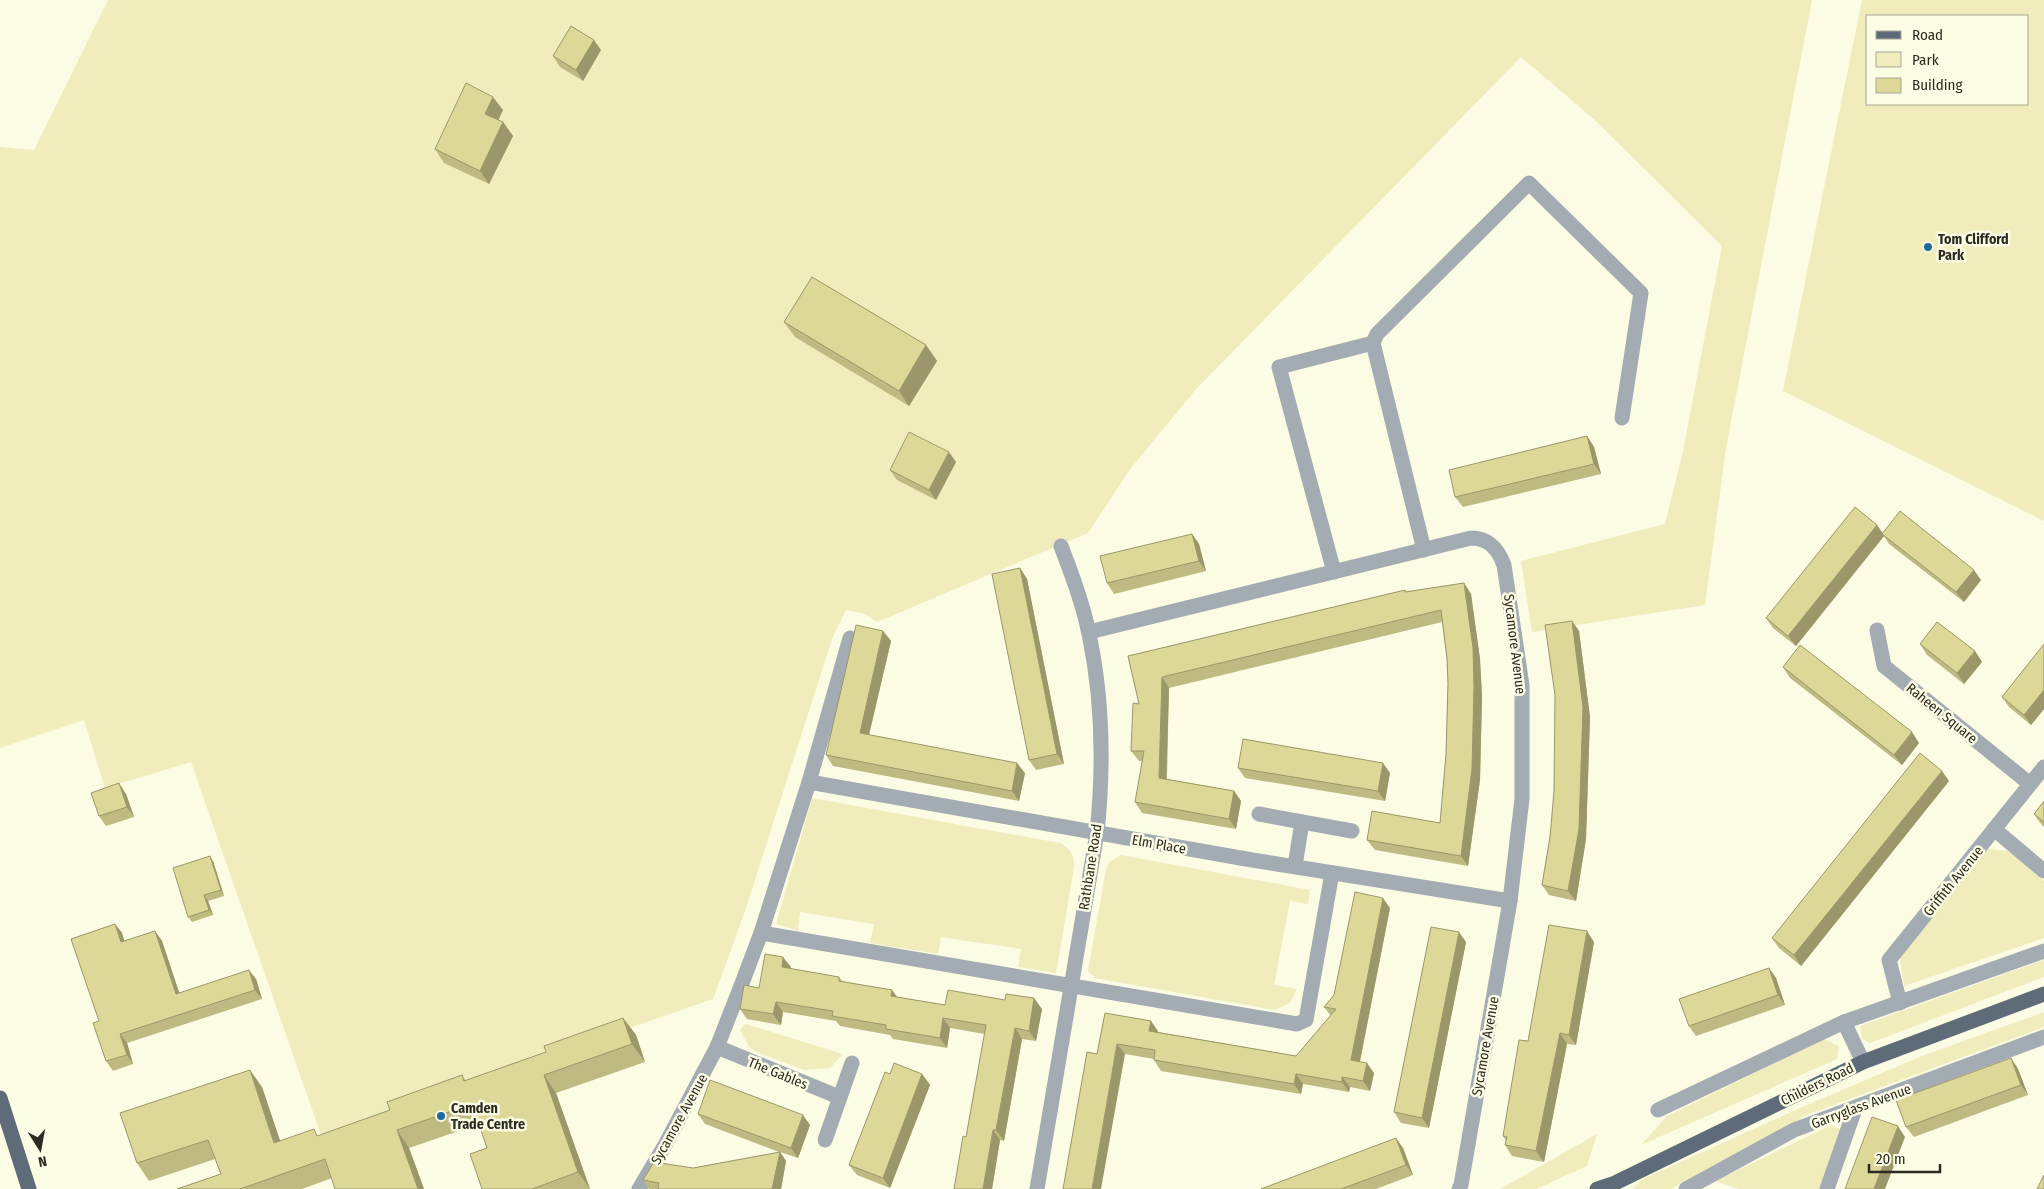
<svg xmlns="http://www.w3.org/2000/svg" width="2044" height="1189" font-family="'Fira Sans Condensed',sans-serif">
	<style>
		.green { fill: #f0ecbb; fill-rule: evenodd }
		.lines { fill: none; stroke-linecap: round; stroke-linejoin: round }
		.minor { stroke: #a4acb3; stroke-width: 15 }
		.major { stroke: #5d6c78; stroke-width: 15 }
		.wall { fill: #beba82 }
		.shaded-wall { fill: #9b976a }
		.building { fill: #ddd897; stroke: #9b976a }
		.poi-dot { fill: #206a9d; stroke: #fcfbe4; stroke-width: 2 }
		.labels { text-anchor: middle; stroke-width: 5; stroke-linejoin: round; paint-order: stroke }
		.poi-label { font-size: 14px; font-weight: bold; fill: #2b2b22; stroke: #fcfbe4; text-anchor: start }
		.street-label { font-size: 14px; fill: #2b2b22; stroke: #fcfbe4 }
	</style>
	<rect width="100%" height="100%" fill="#fcfbe4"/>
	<g class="green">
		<polygon points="108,0 1812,0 1726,448 1705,605 1532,632 1521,561 1665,524 1683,451 1722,246 1596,121 1521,57 1197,388 1131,468 1088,533 877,622 863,613 846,610 832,639 744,914 713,999 321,1135 191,762 105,788 84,720 0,748 0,147 34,150"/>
		<path d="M1862,0H2044V521L1783,391ZM1868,16H2028V104H1868Z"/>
		<path d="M812,798L1060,843C1071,850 1074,854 1074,867L1056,973L1018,967L1021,949L941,937L938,954L870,943L874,924L800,912L798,931L776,924Z"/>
		<polygon points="1987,849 2009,851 2044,881 2044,938 1904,986 1900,957"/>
		<polygon points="1121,855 1310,890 1308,904 1290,901 1274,985 1297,989 1290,1003 1275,1010 1095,978 1088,971 1106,869 1109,862"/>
		<polygon points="2044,960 2044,977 1870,1043 1862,1039 1860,1026"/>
		<polygon points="2044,1012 2044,1027 1809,1114 1671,1189 1633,1189 1641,1180 1800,1108 1922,1056"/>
		<polygon points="746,1024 843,1054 830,1068 804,1070 757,1052 750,1048 740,1030"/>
		<polygon points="1824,1039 1839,1046 1837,1059 1641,1145 1667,1116"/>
		<polygon points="1831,1125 1840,1129 1820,1189 1739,1189 1716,1181"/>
		<polygon points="1597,1134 1587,1166 1536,1189 1500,1189"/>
	</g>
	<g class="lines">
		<g class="minor">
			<polyline points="1373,343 1377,334 1529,183 1641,293 1622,418"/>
			<polyline points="1334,572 1279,367 1373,343 1424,550"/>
			<polyline points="1877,630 1884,666 2030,784"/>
			<path d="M1089,632L1471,538C1489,538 1498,549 1504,565L1522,685V799L1510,901L1461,1185L1459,1189"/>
			<polyline points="809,782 1252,860 1510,901"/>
			<polyline points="1259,814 1352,831"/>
			<polyline points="1994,829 2044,871"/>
			<polyline points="1295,866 1302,822"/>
			<polyline points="761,933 1297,1024 1306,1020 1332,873"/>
			<polyline points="1900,1003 1889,960 2044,767"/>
			<polyline points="1844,1022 1863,1062"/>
			<polyline points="717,1047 839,1097"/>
			<polyline points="1658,1110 1844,1022 2044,951"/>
			<polyline points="825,1140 852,1063"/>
			<polyline points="639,1189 665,1145 717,1047 741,986 761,933 809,782 850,638"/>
			<path d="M1037,1189L1097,833C1104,765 1103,700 1089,634C1083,604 1072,575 1061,546"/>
			<polyline points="1686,1189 1794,1130 2044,1037"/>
			<polyline points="1827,1189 1855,1109"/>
		</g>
		<g class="major">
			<polyline points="0,1098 29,1189"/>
			<polyline points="1597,1189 1615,1183 1863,1062 2044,994"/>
		</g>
	</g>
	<g class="wall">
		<polygon points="601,50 583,81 560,67 553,56"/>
		<polygon points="503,110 498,120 503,122 513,136 489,184 444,163 435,149"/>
		<polygon points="784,322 926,345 937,361 909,406 795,337"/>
		<polygon points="1587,436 1594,447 1601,474 1463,507 1455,497"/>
		<polygon points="956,462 936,500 897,480 890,470"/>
		<polygon points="1883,533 1981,580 1964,602 1889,544 1884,536 1796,646 1773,628 1766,618"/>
		<polygon points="1192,534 1199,544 1206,571 1114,594 1107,583"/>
		<polygon points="1020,568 1027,579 1064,764 1036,770 1029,760"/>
		<polygon points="1464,583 1471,594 1480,659 1482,697 1480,780 1468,866 1375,850 1367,840 1440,823 1446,754 1448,683 1447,658 1442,622 1169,688 1167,779 1234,791 1241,801 1236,829 1142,813 1135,802 1143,761 1139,761 1131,751 1139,704 1128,656 1405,590 1406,592"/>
		<polygon points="1572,621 1579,631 1590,717 1586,839 1576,901 1549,895 1542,885 1550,837"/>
		<polygon points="883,631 891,641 869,735 1025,773 1019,801 833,766 826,755"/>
		<polygon points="1920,644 1975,651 1982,662 1964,684 1927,655"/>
		<polygon points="2044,644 2044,709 2031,725 2009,707 2002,697"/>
		<polygon points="1783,667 1919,743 1902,765 1790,678"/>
		<polygon points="1238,768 1390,773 1385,801 1245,778"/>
		<polygon points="1949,781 1801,966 1779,948 1772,938"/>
		<polygon points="126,794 134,817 106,826 99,816"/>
		<polygon points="2044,801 2044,827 2041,824 2034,814"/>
		<polygon points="213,861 224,896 208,901 213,915 192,922 188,917"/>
		<polygon points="1390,908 1360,1062 1374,1073 1370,1091 1350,1087 1349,1092 1303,1084 1301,1094 1161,1071 1154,1060 1154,1059 1125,1054 1097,1054 1105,1013 1158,1031 1158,1032 1296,1056 1331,1016 1324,1007 1334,995"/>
		<polygon points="115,924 122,933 124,941 155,931 162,941 179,993 256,979 262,999 127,1043 133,1064 113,1071 106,1061 99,1021"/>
		<polygon points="1466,942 1429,1128 1401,1123 1394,1112"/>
		<polygon points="1594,942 1576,1045 1567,1044 1544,1162 1512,1156 1505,1145 1506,1141 1503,1136 1528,1041"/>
		<polygon points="791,967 790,969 839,977 843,982 892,990 897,997 945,1005 1042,1009 1036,1041 1022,1039 1004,1141 1000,1140 992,1189 954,1189 966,1137 985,1034 950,1028 947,1048 893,1039 890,1035 840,1026 836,1021 783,1012 781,1025 747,1019 740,1009 759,988"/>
		<polygon points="1769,968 1776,978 1785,1005 1696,1036 1689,1026"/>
		<polygon points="623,1018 636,1035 645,1062 556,1093 590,1189 482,1189 487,1148 479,1124 409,1148 424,1189 335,1189 332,1178 302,1189 177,1189 221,1174 215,1159 149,1181 137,1163 262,1087 280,1141 319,1136 390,1110 462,1075 466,1081 546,1052"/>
		<polygon points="2011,1058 2018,1069 2028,1095 1914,1137 1906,1127"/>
		<polygon points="890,1074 922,1074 930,1085 890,1188 857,1175 849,1165"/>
		<polygon points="698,1114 810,1125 798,1158 780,1152 786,1161 781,1189 649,1189 643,1180 693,1168 779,1152 705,1124"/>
		<polygon points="1403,1148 1413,1175 1376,1189 1261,1189"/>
	</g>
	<g class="shaded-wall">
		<polygon points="594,40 601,50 583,81 576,70"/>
		<polygon points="493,97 503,110 495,127 485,114"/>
		<polygon points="503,122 513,136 489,184 480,171"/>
		<polygon points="926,345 937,361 909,406 899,391"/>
		<polygon points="1587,436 1594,447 1601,474 1594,464"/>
		<polygon points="949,452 956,462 936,500 929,490"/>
		<polygon points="1877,525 1884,535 1882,534 1884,536 1796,646 1788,636"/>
		<polygon points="1192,534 1199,544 1206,571 1199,561"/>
		<polygon points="1020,568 1027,579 1064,764 1057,754"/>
		<polygon points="1974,570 1981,580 1964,602 1956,592"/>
		<polygon points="1464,583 1471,594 1480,659 1482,697 1480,780 1468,866 1461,856"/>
		<polygon points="1572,621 1579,631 1590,717 1586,839 1576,901 1568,891"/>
		<polygon points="883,631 891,641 867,743 860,733"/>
		<polygon points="1975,651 1982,662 1964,684 1957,673"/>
		<polygon points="1162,677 1169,688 1166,788 1159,778"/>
		<polygon points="2044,690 2044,709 2031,725 2024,715"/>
		<polygon points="1912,732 1919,743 1902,765 1894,755"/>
		<polygon points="1017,763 1025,773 1019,801 1012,791"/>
		<polygon points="1383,763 1390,773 1385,801 1378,791"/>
		<polygon points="1942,771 1949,781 1801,966 1794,955"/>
		<polygon points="119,783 126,794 134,817 127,807"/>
		<polygon points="1234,791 1241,801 1236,829 1229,819"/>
		<polygon points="210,856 213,861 224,896 221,890"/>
		<polygon points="204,895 208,901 213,915 209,910"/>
		<polygon points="1383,898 1390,908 1358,1070 1351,1060"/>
		<polygon points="115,924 122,933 128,952 121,942"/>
		<polygon points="155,931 162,941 183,1004 176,994"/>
		<polygon points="1587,931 1594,942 1576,1045 1569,1035"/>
		<polygon points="1459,932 1466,942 1429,1128 1422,1118"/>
		<polygon points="783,957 791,967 789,978 782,967"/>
		<polygon points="1769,968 1776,978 1785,1005 1778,995"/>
		<polygon points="249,970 256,979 262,999 255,990"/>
		<polygon points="892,990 899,1000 891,996"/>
		<polygon points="1034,998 1042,1009 1036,1041 1029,1031"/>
		<polygon points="776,1002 783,1012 781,1025 773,1014"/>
		<polygon points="623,1018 636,1035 645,1062 632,1044"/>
		<polygon points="943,1018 950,1028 947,1048 940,1038"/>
		<polygon points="1151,1021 1158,1031 1157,1041 1149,1031"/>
		<polygon points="1015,1028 1022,1039 1004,1141 996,1130"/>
		<polygon points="1560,1033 1567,1044 1544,1162 1536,1151"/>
		<polygon points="120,1034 127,1043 133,1064 127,1055"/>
		<polygon points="1117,1044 1125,1054 1101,1189 1092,1189"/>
		<polygon points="2011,1058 2018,1069 2028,1095 2021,1085"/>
		<polygon points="1367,1063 1374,1073 1370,1091 1363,1081"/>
		<polygon points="250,1070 262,1087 287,1161 274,1143"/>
		<polygon points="922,1074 930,1085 890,1188 883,1178"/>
		<polygon points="1296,1074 1303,1084 1301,1094 1294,1084"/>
		<polygon points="544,1075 556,1093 590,1189 578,1172"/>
		<polygon points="1342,1077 1350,1087 1349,1092 1342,1082"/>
		<polygon points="803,1115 810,1125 798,1158 791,1148"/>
		<polygon points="1898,1126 1905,1137 1885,1189 1874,1189"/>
		<polygon points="397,1130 409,1148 424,1189 418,1189"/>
		<polygon points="993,1130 1000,1140 992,1189 983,1189"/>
		<polygon points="1396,1138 1403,1148 1413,1175 1406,1165"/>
		<polygon points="780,1152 786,1161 781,1189 772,1189"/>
	</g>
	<g class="building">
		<polygon points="571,26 594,40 576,70 553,56"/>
		<polygon points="466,83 493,97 485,114 503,122 480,171 435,149"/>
		<polygon points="812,277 926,345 899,391 784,322"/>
		<polygon points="909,432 949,452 929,490 890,470"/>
		<polygon points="1587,436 1594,464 1455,497 1449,470"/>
		<polygon points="1855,507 1877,525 1788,636 1766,618"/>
		<polygon points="1900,511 1974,570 1956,592 1882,534"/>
		<polygon points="1192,534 1199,561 1107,583 1100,556"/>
		<polygon points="1020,568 1057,754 1029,760 992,574"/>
		<polygon points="1464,583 1473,648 1474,687 1472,769 1461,856 1367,840 1372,811 1440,823 1446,754 1448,683 1447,658 1441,610 1162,677 1159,778 1234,791 1229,819 1135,802 1144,751 1131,751 1133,703 1139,704 1128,656 1405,590 1405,592"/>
		<polygon points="1572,621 1583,707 1579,829 1568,891 1542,885 1550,837 1554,791 1555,695 1545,625"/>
		<polygon points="1937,622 1975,651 1957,673 1920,644"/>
		<polygon points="856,625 883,631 860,733 1017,763 1012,791 826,755"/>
		<polygon points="2044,644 2044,690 2024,715 2002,697"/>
		<polygon points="1800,645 1912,732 1894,755 1783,667"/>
		<polygon points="1243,739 1383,763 1378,791 1238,768"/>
		<polygon points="1920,753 1942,771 1794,955 1772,938"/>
		<polygon points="119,783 127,807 99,816 91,793"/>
		<polygon points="2044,801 2044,822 2034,814"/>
		<polygon points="210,856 221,890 204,895 209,910 188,917 173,868"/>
		<polygon points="1355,892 1383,898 1351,1060 1367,1063 1363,1081 1342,1077 1342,1082 1296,1074 1294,1084 1154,1060 1155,1050 1117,1044 1092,1189 1063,1189 1087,1052 1097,1054 1105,1013 1151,1021 1149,1031 1296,1056 1336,1009 1324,1007 1334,995"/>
		<polygon points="115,924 121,942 155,931 176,994 249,970 255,990 120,1034 127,1055 106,1061 93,1023 99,1021 71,939"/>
		<polygon points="1549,925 1587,931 1569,1035 1560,1033 1536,1151 1505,1145 1507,1137 1503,1136 1519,1040 1528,1041"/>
		<polygon points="1431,927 1459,932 1422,1118 1394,1112"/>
		<polygon points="765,954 783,957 782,967 839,977 839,981 892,990 891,996 945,1005 948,990 1005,1000 1006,994 1034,998 1029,1031 1015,1028 996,1130 993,1130 983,1189 954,1189 963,1136 966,1137 986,1025 943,1018 940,1038 886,1029 886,1025 832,1016 833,1011 776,1002 773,1014 740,1009 744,985 759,988"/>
		<polygon points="1769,968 1778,995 1689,1026 1679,999"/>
		<polygon points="623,1018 632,1044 544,1075 578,1172 532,1189 482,1189 470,1154 487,1148 472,1104 397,1130 418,1189 335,1189 325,1159 240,1189 177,1189 221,1174 208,1140 137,1163 120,1113 250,1070 274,1143 314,1129 317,1136 390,1110 387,1102 462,1075 464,1081 546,1052 544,1046"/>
		<polygon points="2011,1058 2021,1085 1906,1127 1896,1100"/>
		<polygon points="894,1063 922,1074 883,1178 849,1165 885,1072 890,1074"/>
		<polygon points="710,1080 803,1115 791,1148 698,1114"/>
		<polygon points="1872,1117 1898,1126 1874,1189 1845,1189"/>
		<polygon points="1396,1138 1406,1165 1341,1189 1261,1189"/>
		<polygon points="780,1152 772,1189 658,1189 659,1183 643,1180 654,1162 693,1168"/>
		<polygon points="2044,1175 2044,1189 2037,1189"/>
	</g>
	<g class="poi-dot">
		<circle cx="1928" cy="247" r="5"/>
		<circle cx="441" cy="1116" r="5"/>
	</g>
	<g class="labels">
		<g class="poi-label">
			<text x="1938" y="244">Tom Clifford<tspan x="1938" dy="16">Park</tspan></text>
			<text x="451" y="1113">Camden<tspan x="451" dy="16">Trade Centre</tspan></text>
		</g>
		<g class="street-label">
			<text transform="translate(1515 644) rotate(83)" y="5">Sycamore Avenue</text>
			<text transform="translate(1942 713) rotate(39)" y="5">Raheen Square</text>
			<text transform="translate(1159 844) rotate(10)" y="5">Elm Place</text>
			<text transform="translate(1090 867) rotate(-81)" y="5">Rathbane Road</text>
			<text transform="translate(1953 881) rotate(-51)" y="5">Griffith Avenue</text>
			<text transform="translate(1485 1046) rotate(-80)" y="5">Sycamore Avenue</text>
			<text transform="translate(778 1073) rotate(22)" y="5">The Gables</text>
			<text transform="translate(1817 1084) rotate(-26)" y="5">Childers Road</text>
			<text transform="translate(1861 1106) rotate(-20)" y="5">Garryglass Avenue</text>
			<text transform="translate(679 1119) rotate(-61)" y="5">Sycamore Avenue</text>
		</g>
	</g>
	<rect x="1866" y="15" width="162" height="90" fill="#fcfbe4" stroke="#a8a896"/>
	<rect x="1876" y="31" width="25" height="8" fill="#5d6c78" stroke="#a8a896"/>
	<text x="1912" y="40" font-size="15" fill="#2b2b22">Road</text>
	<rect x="1876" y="52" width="25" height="15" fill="#f0ecbb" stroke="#a8a896"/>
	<text x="1912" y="65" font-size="15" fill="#2b2b22">Park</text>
	<rect x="1876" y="78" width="25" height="15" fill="#ddd897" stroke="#a8a896"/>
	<text x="1912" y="90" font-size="15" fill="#2b2b22">Building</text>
	<g transform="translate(40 1149) rotate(169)" stroke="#fcfbe4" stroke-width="4" paint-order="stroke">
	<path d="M0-4L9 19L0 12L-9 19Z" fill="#2b2b22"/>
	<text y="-8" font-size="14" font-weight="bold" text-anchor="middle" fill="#2b2b22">N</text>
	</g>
	<path d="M1869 1164v8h71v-8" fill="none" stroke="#2b2b22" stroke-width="2.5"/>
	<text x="1876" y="1164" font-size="15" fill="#2b2b22" stroke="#fcfbe4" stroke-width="4" paint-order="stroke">20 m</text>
</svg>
